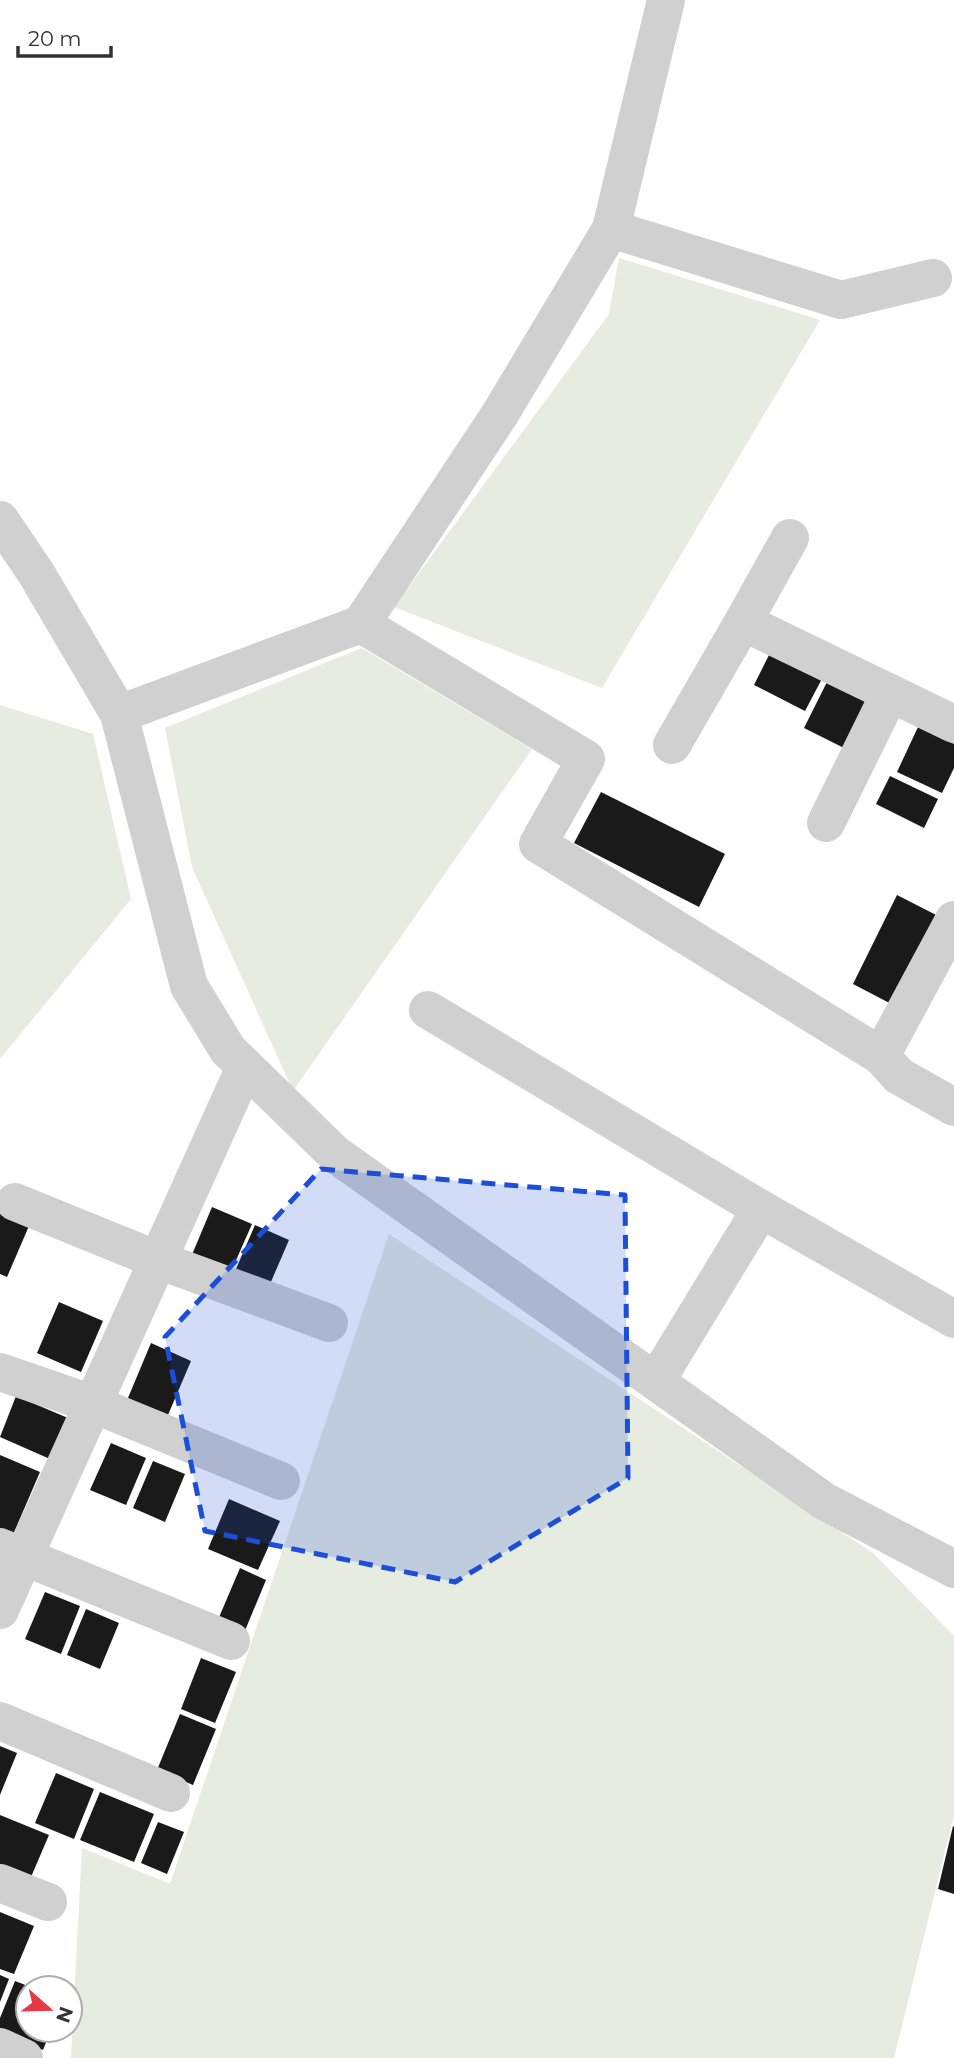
<svg xmlns="http://www.w3.org/2000/svg" width="954" height="2058" font-family="Montserrat,sans-serif">
	<style>
		.green { fill: #e6ecdf }
		.building { fill: #1a1a1a }
		.lines { fill: none; stroke-linecap: round; stroke-linejoin: round }
		.minor { stroke: #d0d0d0; stroke-width: 38 }
		.marked { fill: #1d4ed8; fill-opacity: 0.2; stroke: #1d4ed8; stroke-width: 5; stroke-dasharray: 14 9; stroke-linejoin: round }
	</style>
	<rect width="100%" height="100%" fill="#fff"/>
	<g class="green">
		<polygon points="619,258 820,320 602,688 394,607 609,314"/>
		<polygon points="362,648 532,749 293,1091 192,867 165,728"/>
		<polygon points="0,705 93,734 131,899 0,1059"/>
		<polygon points="389,1234 873,1553 954,1636 954,1815 894,2058 71,2058 82,1848 170,1884"/>
	</g>
	<g class="building">
		<polygon points="772,649 824,675 805,711 754,685"/>
		<polygon points="829,678 869,698 844,748 804,728"/>
		<polygon points="918,727 954,744 954,768 942,793 897,772"/>
		<polygon points="890,776 938,799 924,828 876,804"/>
		<polygon points="601,792 725,854 699,907 574,843"/>
		<polygon points="897,895 944,919 899,1008 853,984"/>
		<polygon points="212,1207 252,1224 230,1274 191,1257"/>
		<polygon points="0,1213 29,1226 7,1277 0,1274"/>
		<polygon points="255,1225 289,1240 267,1291 233,1276"/>
		<polygon points="59,1302 103,1321 81,1372 37,1353"/>
		<polygon points="151,1343 191,1361 165,1422 125,1405"/>
		<polygon points="16,1396 68,1418 50,1459 0,1437"/>
		<polygon points="111,1443 146,1458 126,1505 90,1490"/>
		<polygon points="0,1455 40,1472 12,1537 0,1532"/>
		<polygon points="153,1461 185,1474 165,1522 133,1508"/>
		<polygon points="229,1499 280,1521 258,1570 208,1549"/>
		<polygon points="240,1568 266,1580 244,1633 217,1622"/>
		<polygon points="45,1592 80,1606 61,1654 25,1639"/>
		<polygon points="86,1609 119,1623 100,1669 67,1655"/>
		<polygon points="201,1658 236,1672 215,1723 181,1709"/>
		<polygon points="180,1714 216,1729 193,1785 157,1770"/>
		<polygon points="0,1746 17,1753 0,1795"/>
		<polygon points="56,1773 94,1789 74,1839 35,1823"/>
		<polygon points="100,1792 154,1814 134,1862 80,1840"/>
		<polygon points="0,1815 49,1835 28,1884 0,1873"/>
		<polygon points="158,1822 184,1832 167,1874 141,1863"/>
		<polygon points="953,1826 954,1827 954,1894 938,1889"/>
		<polygon points="0,1912 34,1926 14,1974 0,1969"/>
		<polygon points="0,1975 9,1979 0,2002"/>
		<polygon points="15,1981 28,1986 28,2030 51,2030 43,2050 0,2032 0,2018"/>
	</g>
	<g class="lines">
		<g class="minor">
			<polyline points="611,229 841,300 933,278"/>
			<polyline points="0,520 36,573 119,714 189,986 228,1050 335,1154 824,1501 954,1569"/>
			<polyline points="790,538 743,622 954,724"/>
			<polyline points="361,624 586,759 538,844 881,1056"/>
			<polyline points="119,714 361,624 500,414 611,229 666,0"/>
			<polyline points="672,745 743,622"/>
			<polyline points="826,823 890,693"/>
			<polyline points="954,920 881,1056 899,1076 954,1107"/>
			<polyline points="428,1010 761,1209"/>
			<polyline points="15,1202 158,1260 329,1323"/>
			<polyline points="0,1372 93,1404 281,1481"/>
			<polyline points="656,1381 761,1209 954,1319"/>
			<polyline points="0,1547 231,1641"/>
			<polyline points="0,1610 245,1067"/>
			<polyline points="0,1721 171,1793"/>
			<polyline points="0,1883 48,1902"/>
			<polyline points="0,2047 24,2058"/>
		</g>
	</g>
	<path class="marked" d="M321,1169L625,1195L628,1478L455,1582L205,1531L165,1337Z"/>
	<g transform="translate(49 2009) rotate(110)"><circle r="33" fill="#ffffff" stroke="#adadad" stroke-width="2"/>
	<path d="M0-5L12 26L0 18L-12 26Z" fill="#e63946"/>
	<text y="-10" font-size="19" font-weight="bold" text-anchor="middle" fill="#333333">N</text>
	</g>
	<path d="M18 46v10h93v-10" fill="none" stroke="#333333" stroke-width="3.5"/>
	<text x="28" y="46" font-size="21" fill="#333333" stroke="#ffffff" stroke-width="5" paint-order="stroke">20 m</text>
</svg>
